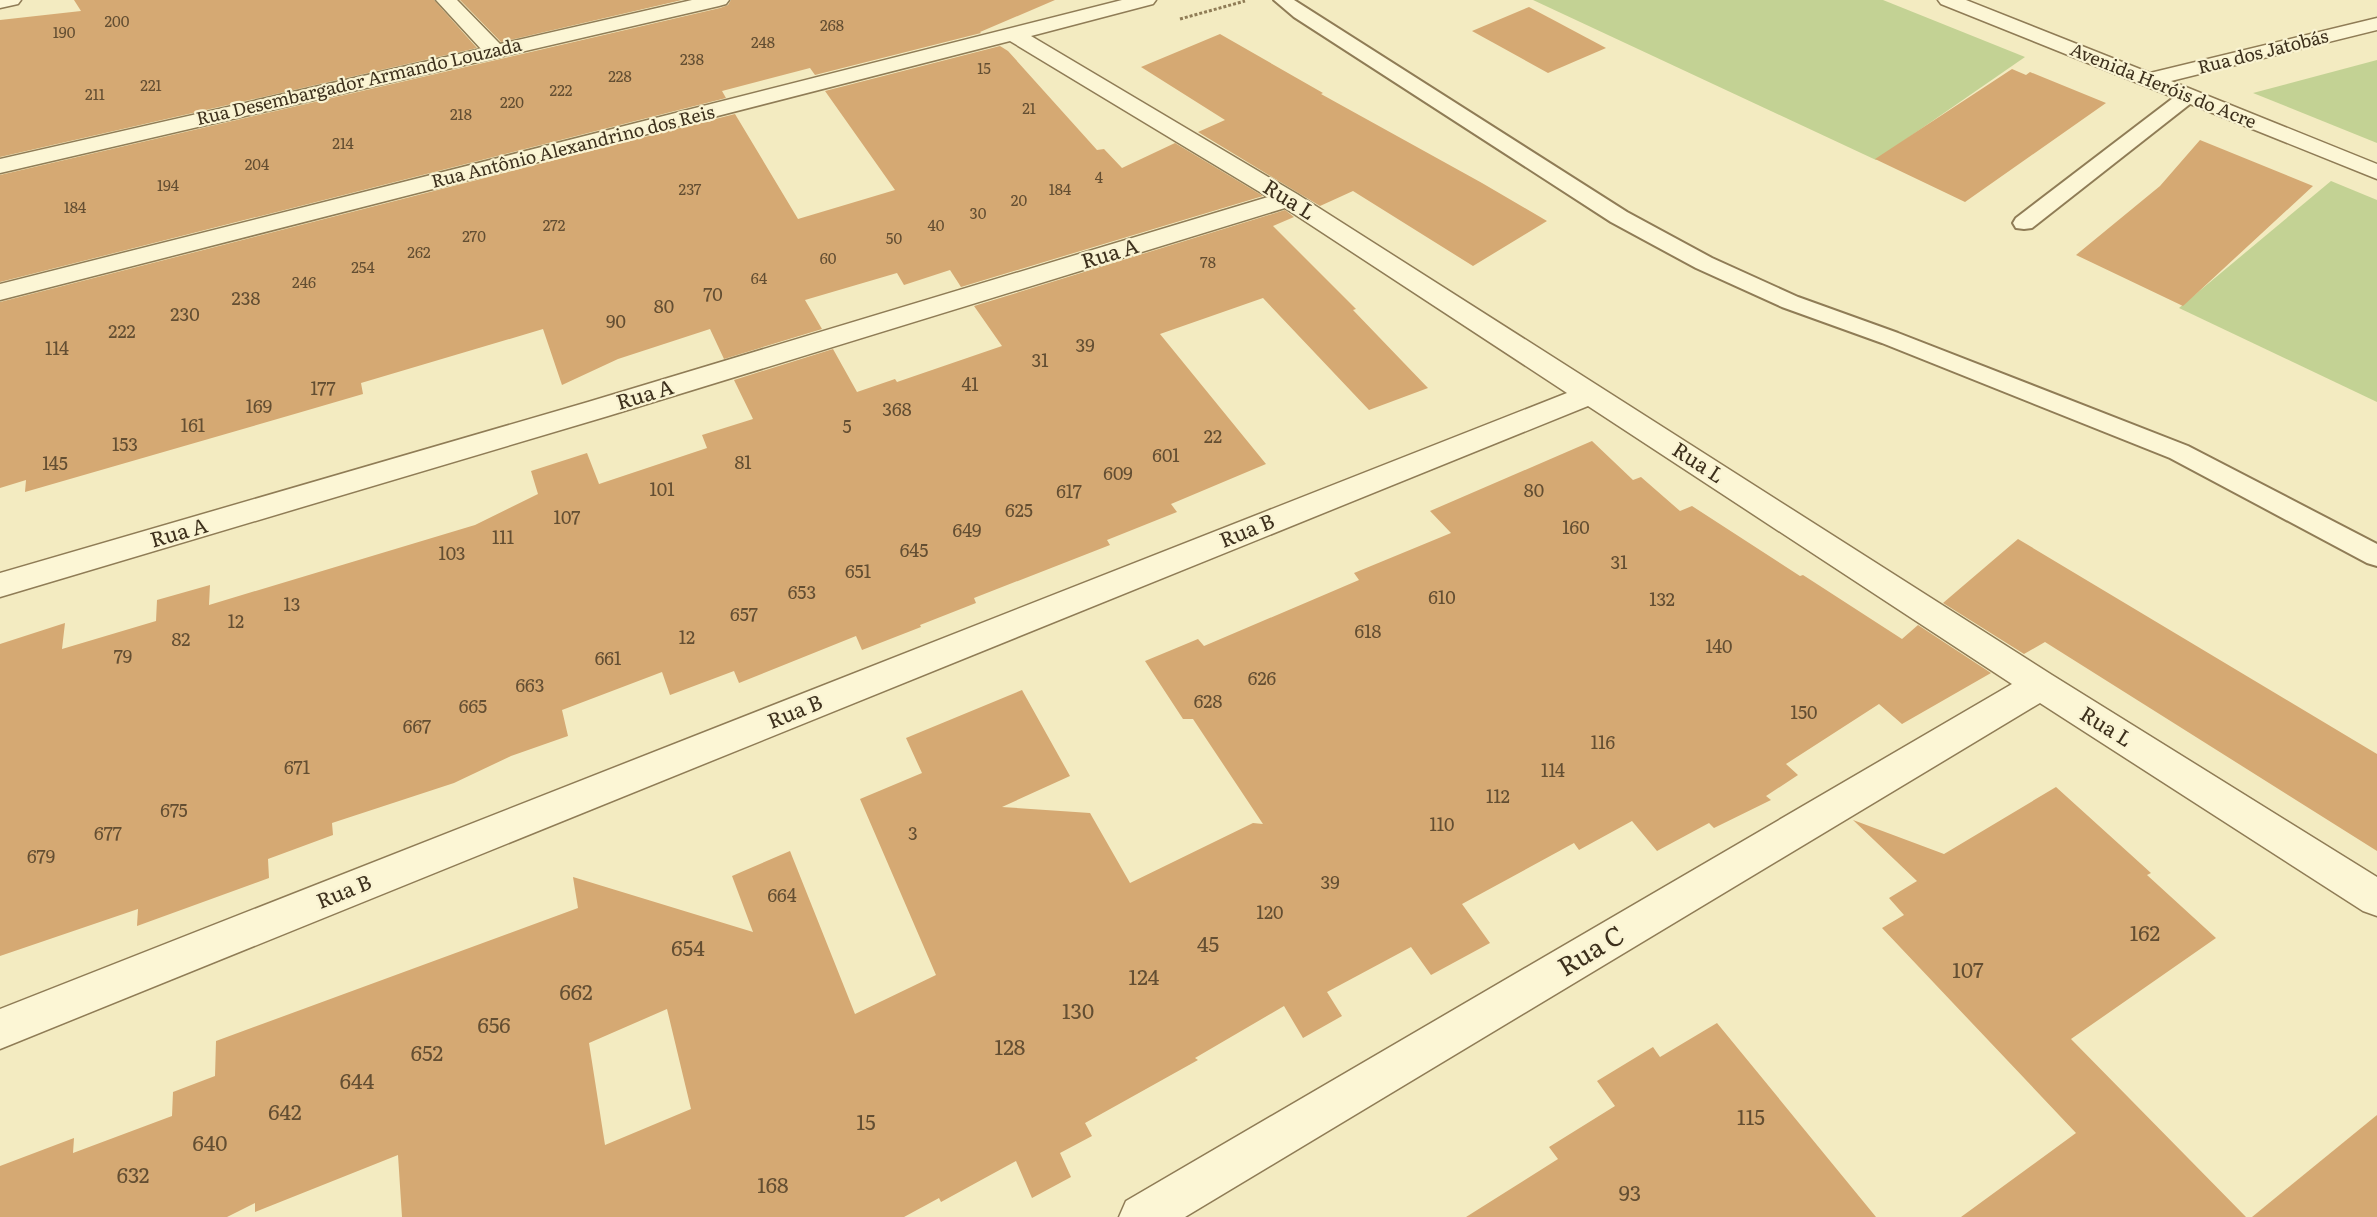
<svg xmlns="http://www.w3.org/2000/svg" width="2377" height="1217" font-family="Literata,serif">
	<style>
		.green { fill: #c3d294 }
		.building { fill: #d5a973; fill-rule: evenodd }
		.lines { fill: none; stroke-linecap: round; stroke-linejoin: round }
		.service-casing { stroke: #8f7c56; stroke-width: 4 }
		.minor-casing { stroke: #8f7c56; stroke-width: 3 }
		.path { stroke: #8f7c56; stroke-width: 3; stroke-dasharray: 3 2; stroke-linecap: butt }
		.service { fill: #fcf6d5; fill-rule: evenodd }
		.minor { fill: #fcf6d5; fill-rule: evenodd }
		.labels { text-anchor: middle; stroke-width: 4.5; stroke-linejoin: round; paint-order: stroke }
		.far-number-label { font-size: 15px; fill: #634e32 }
		.far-street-label { font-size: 18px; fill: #3d301c; stroke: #f9f3d2 }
		.number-label { font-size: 18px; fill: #634e32 }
		.street-label { font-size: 21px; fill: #3d301c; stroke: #f9f3d2 }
		.near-number-label { font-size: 21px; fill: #634e32 }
		.near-street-label { font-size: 26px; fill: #3d301c; stroke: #f9f3d2 }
	</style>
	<rect width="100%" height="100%" fill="#f3ebc1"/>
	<g class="green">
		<polygon points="1533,0 1883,0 2025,57 1876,160"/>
		<polygon points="2377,60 2377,143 2253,93"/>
		<polygon points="2331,181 2377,200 2377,402 2179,308"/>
	</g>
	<g class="building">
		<polygon points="74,0 434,0 477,48 0,157 0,20 81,11"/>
		<polygon points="460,0 682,0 501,42"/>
		<polygon points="731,0 1055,0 980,32 981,33 815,75 810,68 722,91 726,98 0,282 0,175 720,8 728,5"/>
		<polygon points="1529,7 1606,48 1548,73 1472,31"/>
		<polygon points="1220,34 1323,93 1321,94 1482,183 1547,221 1473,266 1353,191 1320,206 1198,132 1225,120 1141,67"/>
		<polygon points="1000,46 1008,51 1097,150 1104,149 1122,168 1175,143 1263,196 961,287 950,270 904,285 897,273 805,300 822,329 724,359 710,329 618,359 562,385 543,329 361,383 363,394 298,413 25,492 26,480 0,488 0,302 735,114 798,219 895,190 825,91"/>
		<polygon points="2012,69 2026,75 2030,72 2106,103 1965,202 1875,159"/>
		<polygon points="2200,140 2313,186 2183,306 2076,255 2160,186"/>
		<polygon points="1285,210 1294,217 1273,226 1356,309 1353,310 1428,388 1369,410 1263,298 1160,334 1266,464 1171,504 1177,512 1107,540 1110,545 974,598 976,603 920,625 921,627 862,650 856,636 739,683 734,671 670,695 662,672 562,710 568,736 511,756 454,783 332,823 333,835 268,859 269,878 137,926 138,909 0,956 0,644 65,623 62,649 156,621 157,600 210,585 209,605 475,525 538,494 531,471 587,453 599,484 707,448 702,435 753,419 734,380 833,349 857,392 895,379 897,382 1002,346 974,306"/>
		<path d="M1592,441L1633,480L1641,477L1680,511L1692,506L1800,576L1803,575L1902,639L1918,625L1991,673L1902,724L1879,704L1786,764L1798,775L1766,796L1771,800L1714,828L1709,823L1657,851L1632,821L1579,850L1574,843L1462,904L1490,943L1431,975L1411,947L1327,992L1342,1016L1303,1038L1284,1006L1195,1058L1198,1060L1085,1123L1092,1136L1060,1153L1071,1177L1032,1198L1016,1161L941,1202L939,1198L904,1217H402L398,1155L255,1212V1203L227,1217H0V1166L74,1138L73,1153L172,1116L173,1092L215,1076L216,1041L578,908L573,877L753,932L732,876L790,851L855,1014L936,975L860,799L922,773L906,738L1022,690L1070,776L1002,807L1090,813L1130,883L1253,823L1263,824L1193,719H1183L1145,661L1198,639L1204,646L1359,580L1354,573L1451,533L1430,511ZM667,1009L691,1109L605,1145L589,1043Z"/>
		<polygon points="2018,539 2377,754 2377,851 2045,642 2024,654 1943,603"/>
		<polygon points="2056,787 2151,873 2147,875 2216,938 2071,1039 2246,1217 1961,1217 2076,1133 1882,928 1904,915 1889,898 1917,881 1853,820 1944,854"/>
		<polygon points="1717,1023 1876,1217 1466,1217 1558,1159 1549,1147 1615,1106 1597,1081 1653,1047 1660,1057"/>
		<polygon points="2377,1115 2377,1217 2252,1217"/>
	</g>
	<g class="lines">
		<g class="service-casing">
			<g id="service">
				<polygon points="1274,0 1294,0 1627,212 1712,258 1798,297 1898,333 2188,446 2377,544 2377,566 2367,563 2170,458 1882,343 1782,307 1696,268 1611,222 1294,17"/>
				<polygon points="2188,90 2195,92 2198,96 2195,100 2032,228 2024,229 2016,228 2013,223 2016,218 2181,92"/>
			</g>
		</g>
		<g class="minor-casing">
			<g id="minor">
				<polygon points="0,0 21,0 18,4 0,8"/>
				<polygon points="436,0 457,0 500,44 692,0 729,0 726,4 719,6 0,173 0,159 481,49"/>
				<polygon points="1122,0 1156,0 1153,4 1031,36 1297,194 2052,675 2377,877 2377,916 2363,911 2040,703 1185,1217 1119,1217 1126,1201 2012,684 1588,406 0,1049 0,1009 1567,393 1285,208 608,416 0,597 0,573 588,402 1268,197 1010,41 0,300 0,284"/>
				<polygon points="1938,0 1966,0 2150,73 2377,18 2377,30 2171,81 2377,164 2377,179 1941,4"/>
			</g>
		</g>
		<polyline class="path" points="1180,19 1245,1"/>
		<use href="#service" class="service"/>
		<use href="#minor" class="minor"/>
	</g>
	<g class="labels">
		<g class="far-number-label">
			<text x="117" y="27">200</text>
			<text x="832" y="31">268</text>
			<text x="64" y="38">190</text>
			<text x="763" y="48">248</text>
			<text x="692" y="65">238</text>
			<text x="984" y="74">15</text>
			<text x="620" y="82">228</text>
			<text x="151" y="91">221</text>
			<text x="561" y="96">222</text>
			<text x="95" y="100">211</text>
			<text x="512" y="108">220</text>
			<text x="1029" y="114">21</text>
			<text x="461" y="120">218</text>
			<text x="343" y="149">214</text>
			<text x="257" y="170">204</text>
			<text x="1099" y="183">4</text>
			<text x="168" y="191">194</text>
			<text x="690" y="195">237</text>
			<text x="1060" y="195">184</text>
			<text x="1019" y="206">20</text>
			<text x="75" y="213">184</text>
			<text x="978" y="219">30</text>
			<text x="554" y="231">272</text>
			<text x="936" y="231">40</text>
			<text x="474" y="242">270</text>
			<text x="894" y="244">50</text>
			<text x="419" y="258">262</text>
			<text x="828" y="264">60</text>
			<text x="1208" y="268">78</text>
			<text x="363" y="273">254</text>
			<text x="759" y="284">64</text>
			<text x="304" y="288">246</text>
		</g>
		<g class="far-street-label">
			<text transform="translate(2263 52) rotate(-14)" y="6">Rua dos Jatobás</text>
			<text transform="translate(359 82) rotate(-13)" y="6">Rua Desembargador Armando Louzada</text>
			<text transform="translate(2163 86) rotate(22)" y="6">Avenida Heróis do Acre</text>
			<text transform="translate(573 147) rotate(-14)" y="6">Rua Antônio Alexandrino dos Reis</text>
		</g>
		<g class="number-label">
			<text x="713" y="301">70</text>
			<text x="246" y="305">238</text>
			<text x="664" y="313">80</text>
			<text x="185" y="321">230</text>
			<text x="616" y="328">90</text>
			<text x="122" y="338">222</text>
			<text x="1085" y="352">39</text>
			<text x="57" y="355">114</text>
			<text x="1040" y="367">31</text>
			<text x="970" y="391">41</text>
			<text x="323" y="395">177</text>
			<text x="259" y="413">169</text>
			<text x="897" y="416">368</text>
			<text x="193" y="432">161</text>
			<text x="847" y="433">5</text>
			<text x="1213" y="443">22</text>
			<text x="125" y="451">153</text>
			<text x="1166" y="462">601</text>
			<text x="743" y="469">81</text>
			<text x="55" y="470">145</text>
			<text x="1118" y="480">609</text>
			<text x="662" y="496">101</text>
			<text x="1534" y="497">80</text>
			<text x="1069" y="498">617</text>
			<text x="1019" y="517">625</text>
			<text x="567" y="524">107</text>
			<text x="1576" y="534">160</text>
			<text x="967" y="537">649</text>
			<text x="503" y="544">111</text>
			<text x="914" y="557">645</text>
			<text x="452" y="560">103</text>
			<text x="1619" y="569">31</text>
			<text x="858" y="578">651</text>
			<text x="802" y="599">653</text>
			<text x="1442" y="604">610</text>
			<text x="1662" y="606">132</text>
			<text x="292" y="611">13</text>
			<text x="744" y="621">657</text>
			<text x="236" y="628">12</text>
			<text x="1368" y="638">618</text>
			<text x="687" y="644">12</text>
			<text x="181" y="646">82</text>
			<text x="1719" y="653">140</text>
			<text x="123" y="663">79</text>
			<text x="608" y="665">661</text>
			<text x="1262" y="685">626</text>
			<text x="530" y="692">663</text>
			<text x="1208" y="708">628</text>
			<text x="473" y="713">665</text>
			<text x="1804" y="719">150</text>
			<text x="417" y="733">667</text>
			<text x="1603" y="749">116</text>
			<text x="297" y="774">671</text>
			<text x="1553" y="777">114</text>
			<text x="1498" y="803">112</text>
			<text x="174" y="817">675</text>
			<text x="1442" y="831">110</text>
			<text x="108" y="840">677</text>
			<text x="913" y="840">3</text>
			<text x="41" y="863">679</text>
			<text x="1330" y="889">39</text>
			<text x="782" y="902">664</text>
			<text x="1270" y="919">120</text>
		</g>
		<g class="street-label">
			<text transform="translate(1289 200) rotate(32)" y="7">Rua L</text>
			<text transform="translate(1110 254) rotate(-17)" y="7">Rua A</text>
			<text transform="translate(645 395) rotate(-17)" y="7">Rua A</text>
			<text transform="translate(1698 463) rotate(33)" y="7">Rua L</text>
			<text transform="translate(1247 531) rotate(-22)" y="7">Rua B</text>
			<text transform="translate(179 533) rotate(-16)" y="7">Rua A</text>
			<text transform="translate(795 712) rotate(-22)" y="7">Rua B</text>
			<text transform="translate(2106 727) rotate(32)" y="7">Rua L</text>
			<text transform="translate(344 892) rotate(-22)" y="7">Rua B</text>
		</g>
		<g class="near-number-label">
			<text x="2145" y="941">162</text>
			<text x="1208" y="952">45</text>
			<text x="688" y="956">654</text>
			<text x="1968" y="978">107</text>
			<text x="1144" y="985">124</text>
			<text x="576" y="1000">662</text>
			<text x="1078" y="1019">130</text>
			<text x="494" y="1033">656</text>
			<text x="1010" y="1055">128</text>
			<text x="427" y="1061">652</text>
			<text x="357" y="1089">644</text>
			<text x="285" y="1120">642</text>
			<text x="1751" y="1125">115</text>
			<text x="866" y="1130">15</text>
			<text x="210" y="1151">640</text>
			<text x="133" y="1183">632</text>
			<text x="773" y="1193">168</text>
			<text x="1630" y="1201">93</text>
		</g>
		<g class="near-street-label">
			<text transform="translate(1591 951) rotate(-31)" y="9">Rua C</text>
		</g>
	</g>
</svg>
